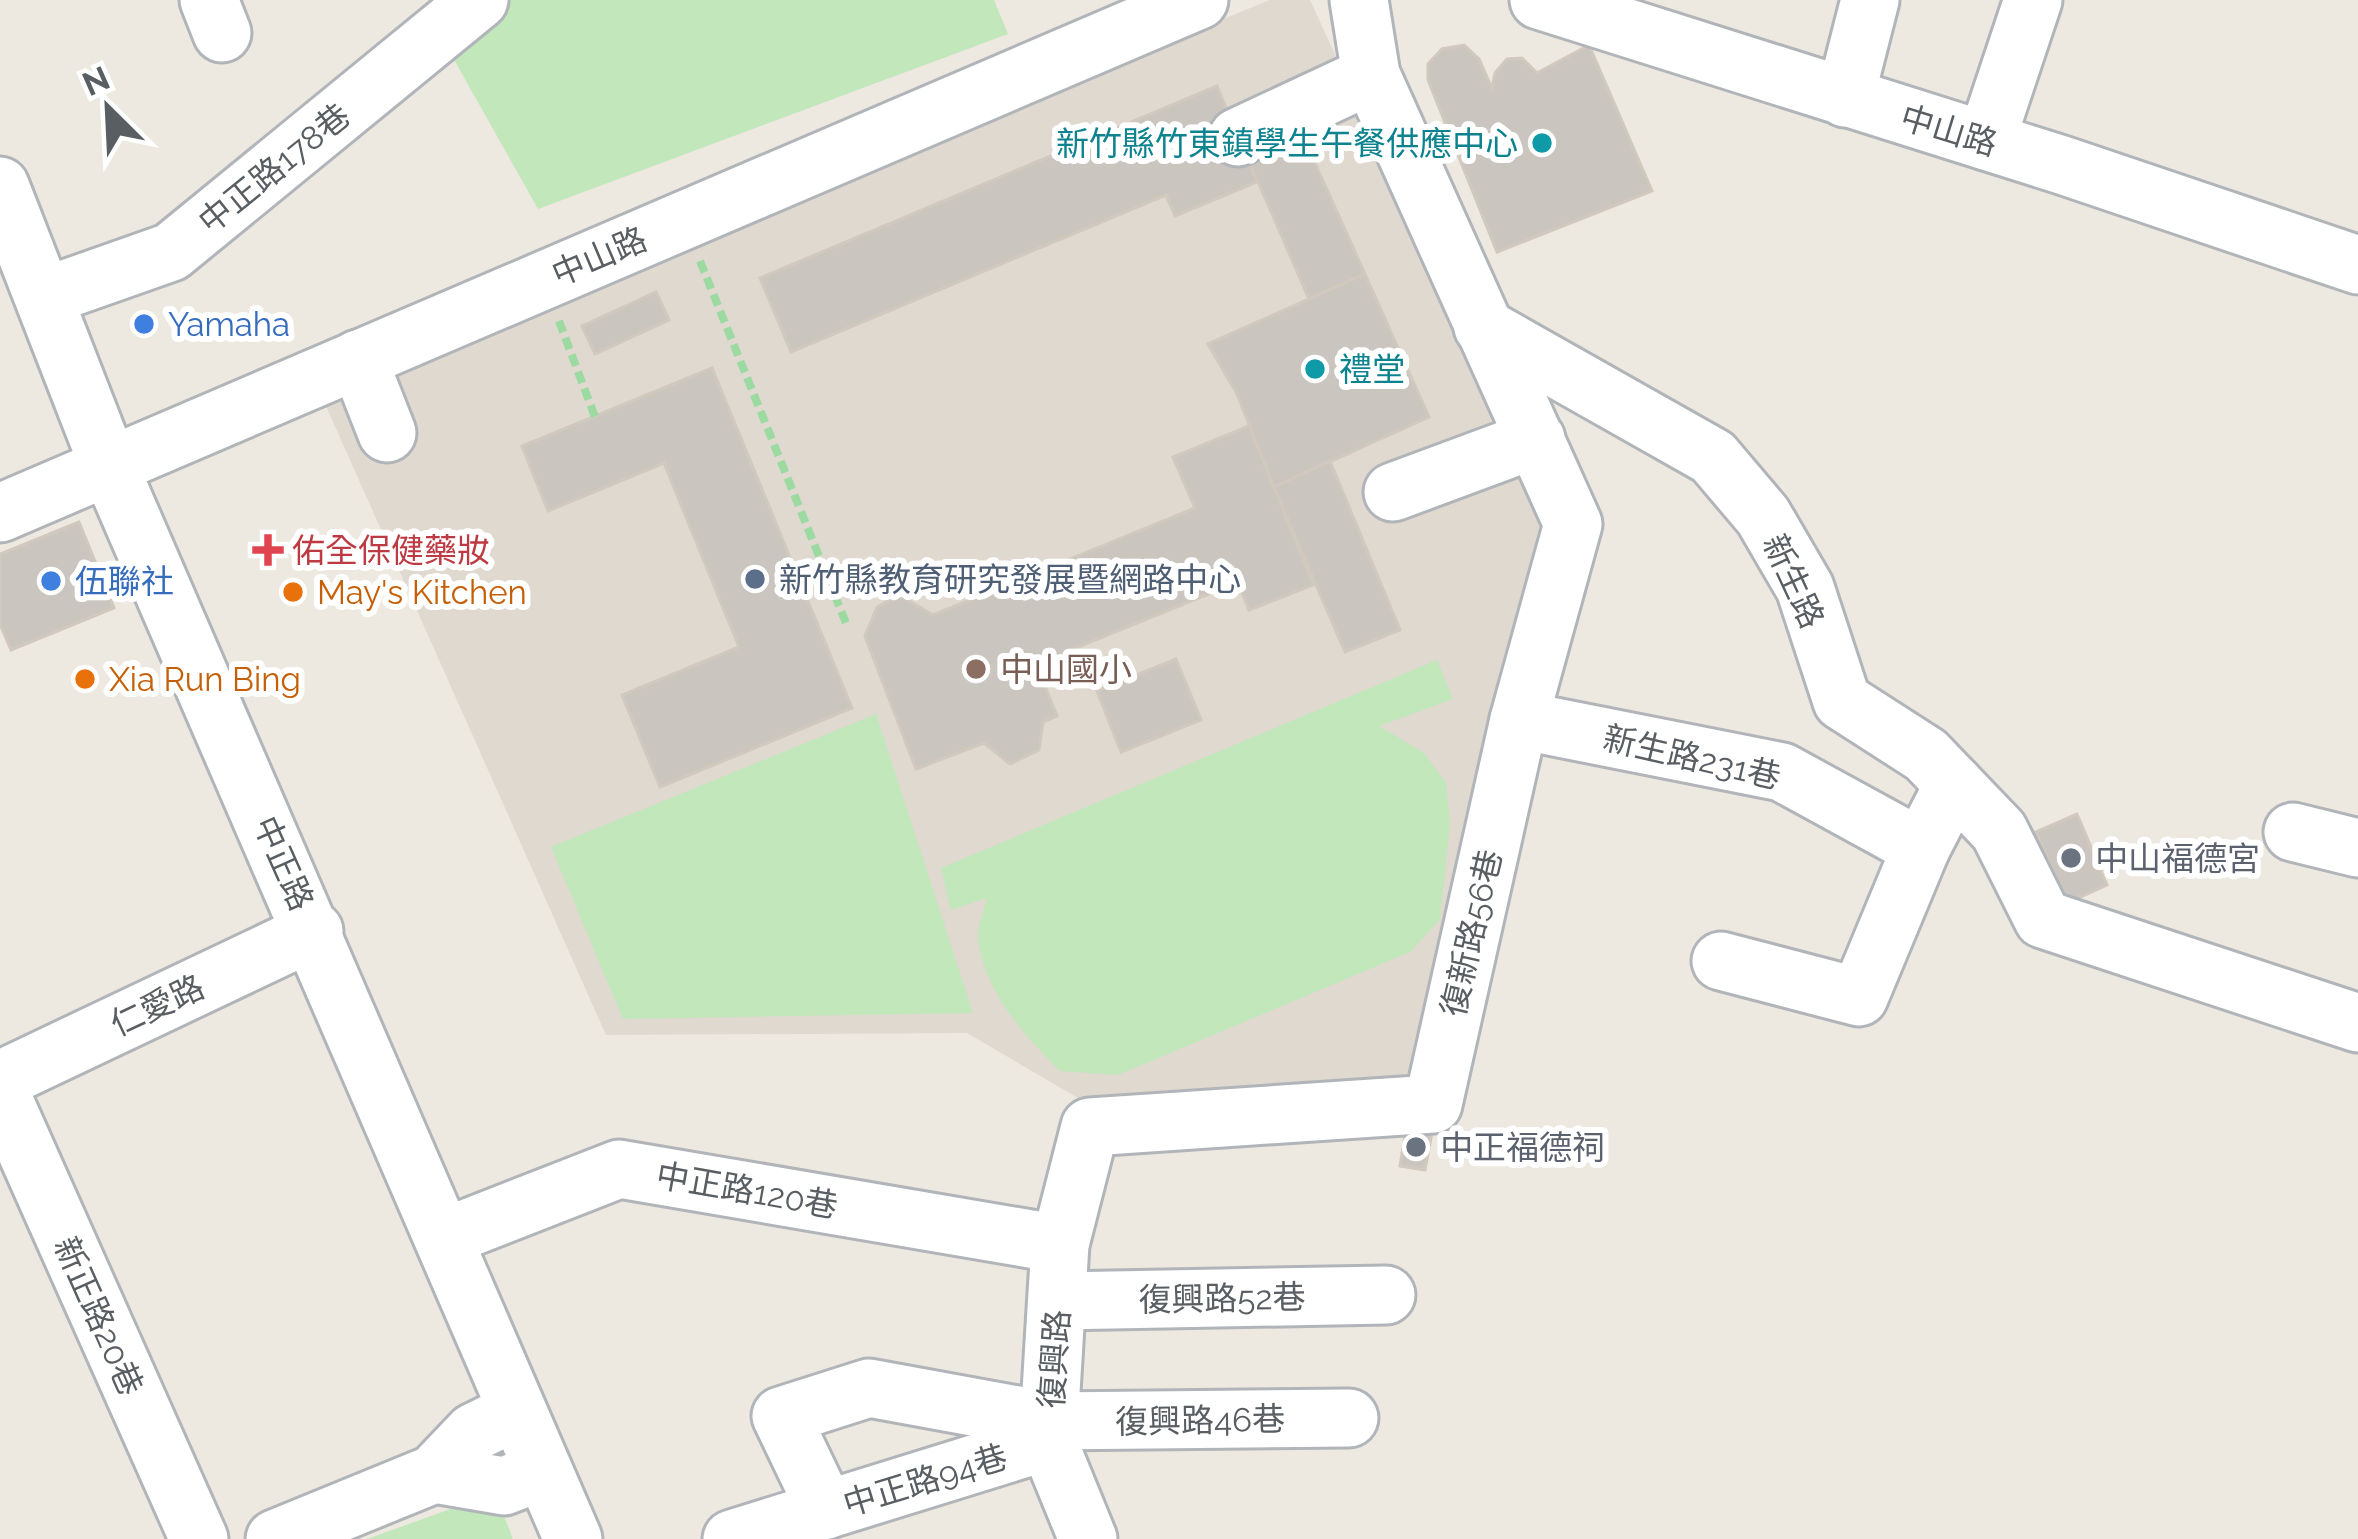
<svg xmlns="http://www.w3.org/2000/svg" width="2358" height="1539" font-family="Raleway,'Noto Sans TC',sans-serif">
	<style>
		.education { fill: #dfd9d0 }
		.green { fill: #c1e7ba }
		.building { fill: #cac5bf; stroke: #d2c9be; stroke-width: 3 }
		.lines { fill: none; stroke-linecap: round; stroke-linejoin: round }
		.minor-casing { stroke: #b1b5b9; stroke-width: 63 }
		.path { stroke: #9cdaa2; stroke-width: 8; stroke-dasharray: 12 6; stroke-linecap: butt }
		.minor { stroke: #fff; stroke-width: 57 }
		.culture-dot { fill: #0f9aa8; stroke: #fff; stroke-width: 4.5 }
		.shop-dot { fill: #3f7fe0; stroke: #fff; stroke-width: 4.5 }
		.health-dot { fill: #e0444e; stroke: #fff; stroke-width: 4.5 }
		.service-dot { fill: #5c6f8a; stroke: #fff; stroke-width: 4.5 }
		.food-dot { fill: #e8710a; stroke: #fff; stroke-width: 4.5 }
		.education-dot { fill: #8d6e63; stroke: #fff; stroke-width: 4.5 }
		.worship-dot { fill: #6b7280; stroke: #fff; stroke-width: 4.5 }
		.labels { text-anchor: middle; stroke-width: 12; stroke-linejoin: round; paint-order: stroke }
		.street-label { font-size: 33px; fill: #595e62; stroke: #fff }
		.culture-label { font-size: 33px; fill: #0d838f; stroke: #fff; text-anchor: end }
		.shop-label { font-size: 33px; fill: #366cbe; stroke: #fff; text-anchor: start }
		.health-label { font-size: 33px; fill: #be3a42; stroke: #fff; text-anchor: start }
		.service-label { font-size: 33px; fill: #4e5e75; stroke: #fff; text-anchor: start }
		.food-label { font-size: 33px; fill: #c56008; stroke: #fff; text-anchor: start }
		.education-label { font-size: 33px; fill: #785e54; stroke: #fff; text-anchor: start }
		.worship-label { font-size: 33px; fill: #5b616d; stroke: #fff; text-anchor: start }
	</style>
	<rect width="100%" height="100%" fill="#ede8e0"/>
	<polygon class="education" points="1270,0 1310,0 1546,516 1412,1088 1085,1102 967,1033 606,1035 318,388"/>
	<g class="green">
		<polygon points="505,0 994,0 1008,34 538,209 447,47"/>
		<path d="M1437,660L1453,699L1379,726L1424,753L1446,783L1450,823L1440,919L1410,952L1118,1075L1060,1071C1025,1036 981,988 978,935C978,924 985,909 987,898L951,910L941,868Z"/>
		<polygon points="876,714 973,1013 623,1019 551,847"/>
		<polygon points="495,1493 513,1539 367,1539"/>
	</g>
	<g class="building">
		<polygon points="1464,45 1479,59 1492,88 1495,73 1507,59 1522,58 1537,73 1589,45 1652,191 1497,252 1428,80 1428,64 1442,49"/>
		<polygon points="1217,86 1257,182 1175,216 1166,195 791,352 760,278"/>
		<polygon points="1301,132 1365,274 1309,299 1247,156"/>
		<polygon points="1365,274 1429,417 1274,487 1237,394 1208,344"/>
		<polygon points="656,292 669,320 595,354 582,326"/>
		<polygon points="712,368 852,708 660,787 622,695 739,647 664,463 548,511 522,446"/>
		<polygon points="1249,426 1313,585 1249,610 1238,582 1036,664 1057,716 1043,722 1039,750 1010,764 984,743 916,769 865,636 877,607 899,595 933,615 1195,508 1173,457"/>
		<polygon points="1330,461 1400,630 1345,652 1274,487"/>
		<polygon points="79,522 114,608 11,650 0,624 0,554"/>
		<polygon points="1176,659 1201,720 1121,752 1097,691"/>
		<polygon points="2077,814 2107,885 2067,903 2036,832"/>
		<polygon points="1407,1123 1433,1127 1425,1170 1400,1166"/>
	</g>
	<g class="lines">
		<g class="minor-casing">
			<g id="minor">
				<polyline points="209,0 222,33"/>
				<polyline points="1539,0 2062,165 2358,265"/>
				<polyline points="1845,98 1870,0"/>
				<polyline points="1238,137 1371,75"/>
				<polyline points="1986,141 2033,0"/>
				<polyline points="0,186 109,466 573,1539"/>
				<polyline points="46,296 171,252 479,0"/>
				<polyline points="1483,327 1713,457 1763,516 1805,588 1842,701 1926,755 1999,831 2043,919 2358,1023"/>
				<polyline points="358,359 387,433"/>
				<polyline points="1393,492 1536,439"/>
				<polyline points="0,513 1199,0"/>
				<polyline points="1519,720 1782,772 1921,848 1954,784"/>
				<polyline points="2293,832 2358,848"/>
				<polyline points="1721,961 1859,997 1921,848"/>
				<polyline points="0,1080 314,931"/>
				<polyline points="0,1092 199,1539"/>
				<polyline points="445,1237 619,1169 1060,1244"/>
				<polyline points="1058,1301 1386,1295"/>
				<polyline points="434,1474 504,1486 543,1471"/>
				<polyline points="826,1510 781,1416 869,1388 1050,1421 1349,1418"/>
				<polyline points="275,1539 434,1474 474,1432 517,1411"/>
				<polyline points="732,1539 1048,1441"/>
				<polyline points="1088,1539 1048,1441 1060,1244 1090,1127 1433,1104 1519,720 1573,524 1371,75 1359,0"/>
			</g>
		</g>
		<g class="path">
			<polyline points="700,261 848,628"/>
			<polyline points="559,321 595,417"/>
		</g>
		<use href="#minor" class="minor"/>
	</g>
	<g class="culture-dot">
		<circle cx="1542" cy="143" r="12"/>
		<circle cx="1315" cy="369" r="12"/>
	</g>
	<g class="shop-dot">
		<circle cx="144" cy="324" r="12"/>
		<circle cx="51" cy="581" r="12"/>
	</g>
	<path class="health-dot" d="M262 532h12v12h12v12h-12v12h-12v-12h-12v-12h12z"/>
	<circle class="service-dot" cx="755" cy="579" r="12"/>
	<g class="food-dot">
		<circle cx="293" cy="592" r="12"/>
		<circle cx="85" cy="679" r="12"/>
	</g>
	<circle class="education-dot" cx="976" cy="669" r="12"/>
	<g class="worship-dot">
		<circle cx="2071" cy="858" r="12"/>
		<circle cx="1416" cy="1147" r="12"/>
	</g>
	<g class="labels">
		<g class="street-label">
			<text transform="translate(1949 130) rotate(17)" y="12">中山路</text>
			<text transform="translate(274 168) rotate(-39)" y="12">中正路178巷</text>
			<text transform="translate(599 256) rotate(-23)" y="12">中山路</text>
			<text transform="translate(1794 581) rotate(65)" y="12">新生路</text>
			<text transform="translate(1692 757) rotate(13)" y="12">新生路231巷</text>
			<text transform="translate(284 863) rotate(66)" y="12">中正路</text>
			<text transform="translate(1471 933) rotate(-77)" y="12">復新路56巷</text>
			<text transform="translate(157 1005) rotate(-25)" y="12">仁愛路</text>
			<text transform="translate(747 1190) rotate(10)" y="12">中正路120巷</text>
			<text transform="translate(1222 1298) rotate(-1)" y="12">復興路52巷</text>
			<text transform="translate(99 1316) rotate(66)" y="12">新正路20巷</text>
			<text transform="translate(1054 1359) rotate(-86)" y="12">復興路</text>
			<text transform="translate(1200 1420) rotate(-1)" y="12">復興路46巷</text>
			<text transform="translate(925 1480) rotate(-17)" y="12">中正路94巷</text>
		</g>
		<g class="culture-label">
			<text x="1518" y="155">新竹縣竹東鎮學生午餐供應中心</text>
			<text x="1339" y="381" text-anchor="start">禮堂</text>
		</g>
		<g class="shop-label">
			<text x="168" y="336">Yamaha</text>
			<text x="75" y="593">伍聯社</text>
		</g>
		<g class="health-label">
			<text x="292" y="562">佑全保健藥妝</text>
		</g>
		<g class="service-label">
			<text x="779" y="591">新竹縣教育研究發展暨網路中心</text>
		</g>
		<g class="food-label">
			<text x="317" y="604">May's Kitchen</text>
			<text x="109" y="691">Xia Run Bing</text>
		</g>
		<g class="education-label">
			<text x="1000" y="681">中山國小</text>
		</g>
		<g class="worship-label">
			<text x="2095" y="870">中山福德宮</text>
			<text x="1440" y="1159">中正福德祠</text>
		</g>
	</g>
	<g transform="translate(108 108) rotate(336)" stroke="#ffffff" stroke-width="9" paint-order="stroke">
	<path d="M0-9L21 45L0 30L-21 45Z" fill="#595e62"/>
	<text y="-18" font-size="33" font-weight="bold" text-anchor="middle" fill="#595e62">N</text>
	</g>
</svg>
